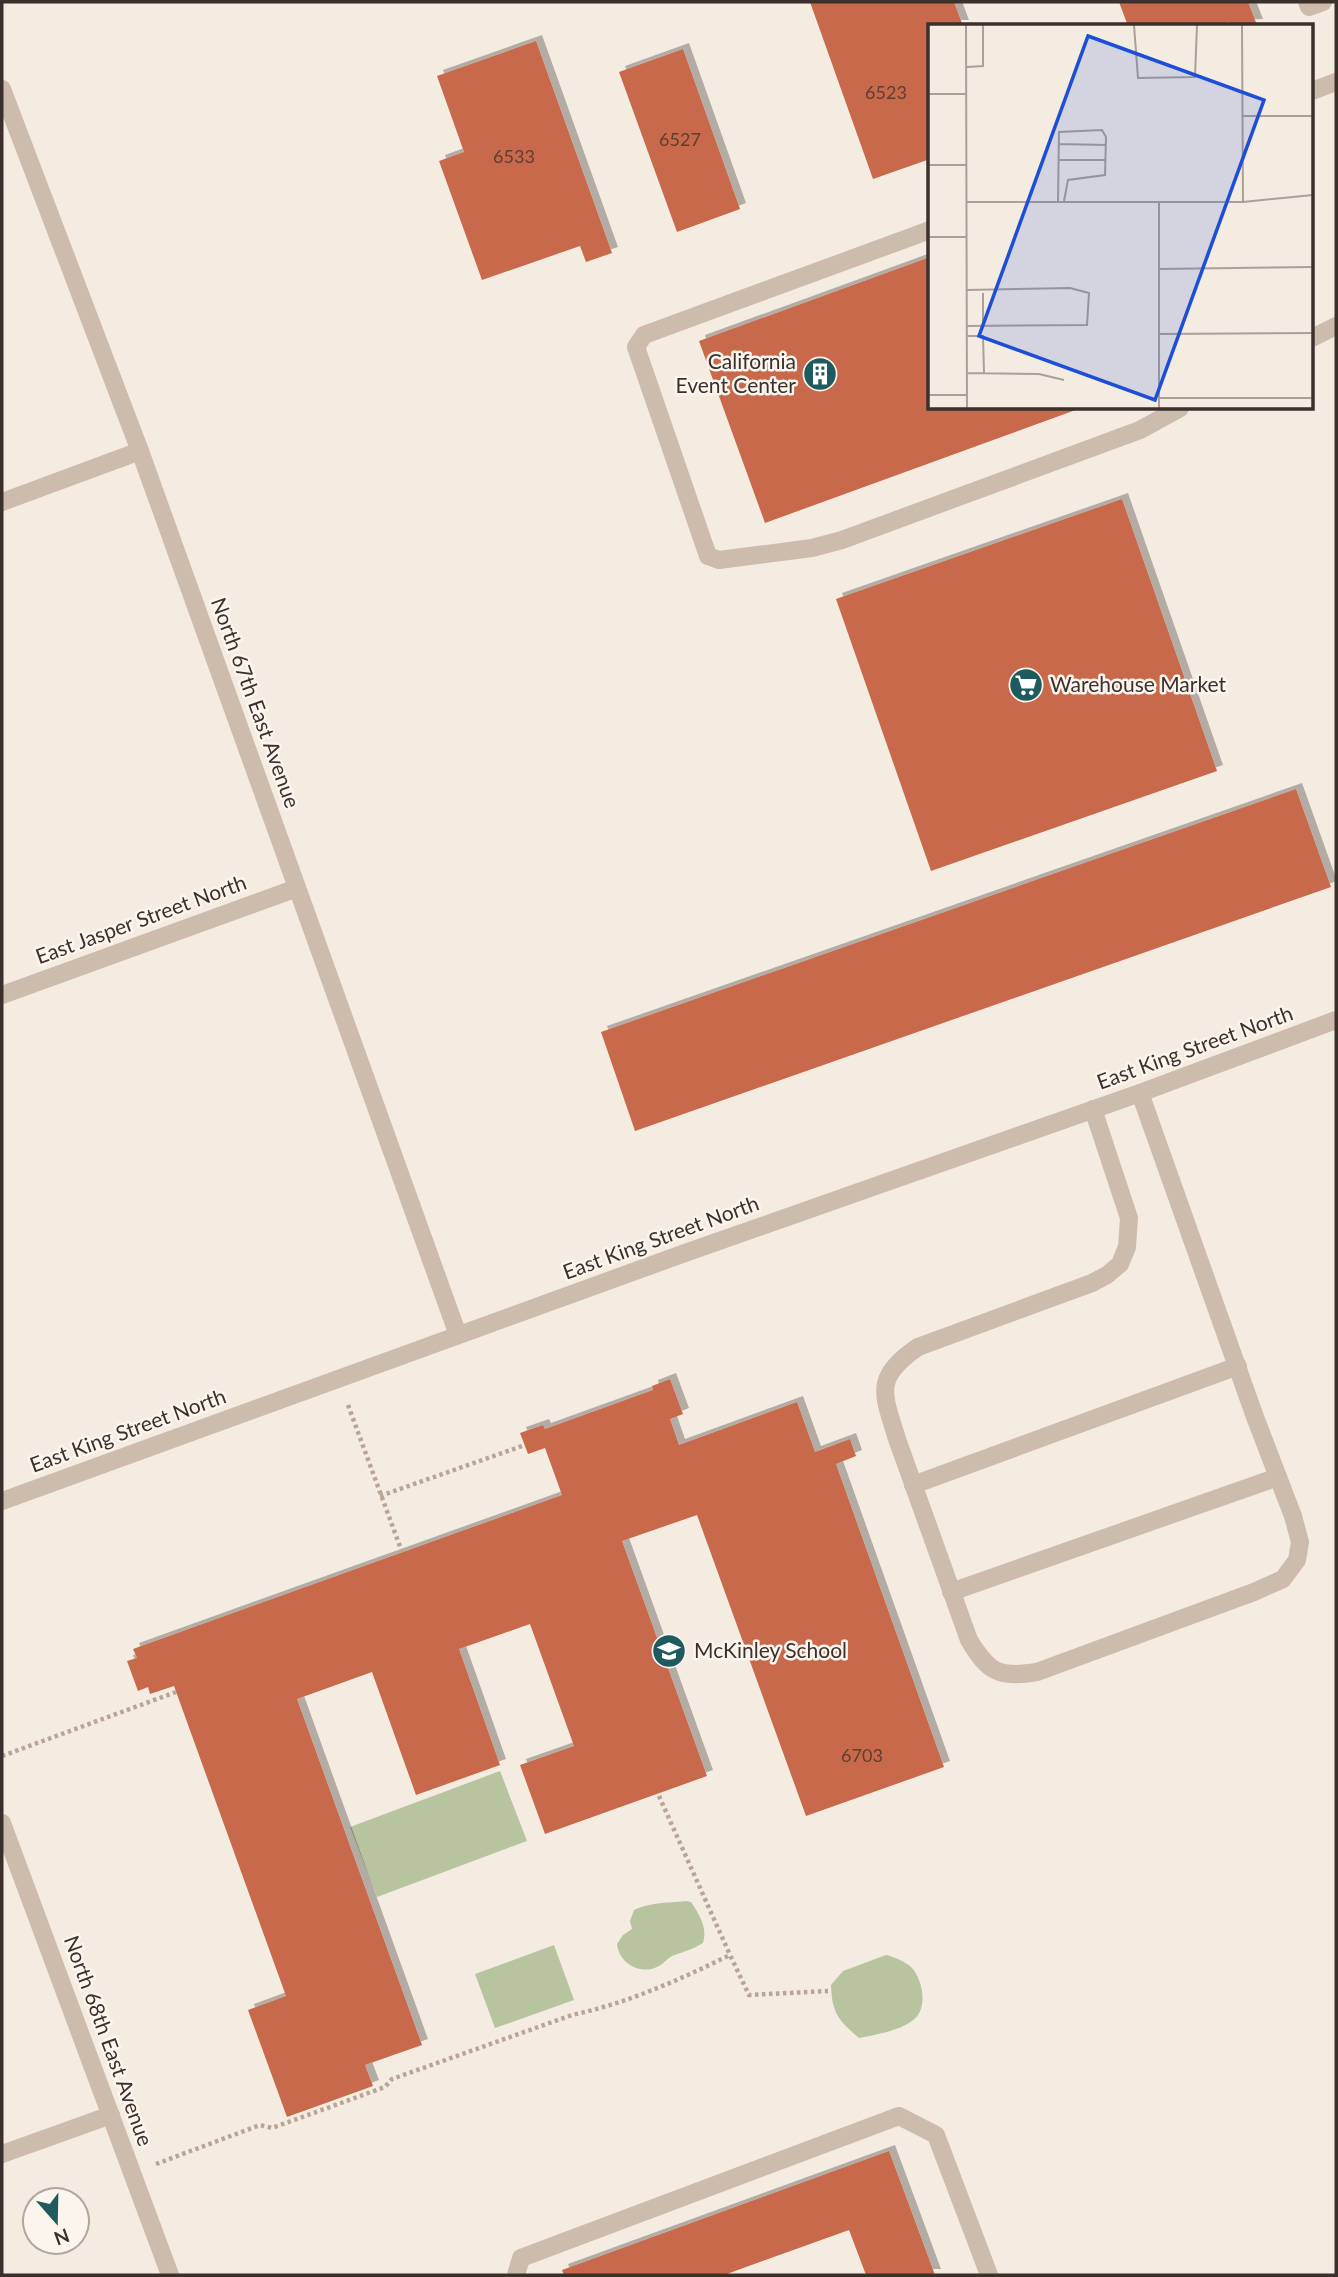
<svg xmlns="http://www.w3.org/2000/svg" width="1338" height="2277" font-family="Lato,sans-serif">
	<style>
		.green { fill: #b8c4a0 }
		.building { fill: #c8694b; filter: url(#shadow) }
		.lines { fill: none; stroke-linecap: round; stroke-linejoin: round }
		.path { stroke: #b9a596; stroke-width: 4.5; stroke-dasharray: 3.5 3.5; stroke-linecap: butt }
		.minor { stroke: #cdbbac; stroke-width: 18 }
		.labels { text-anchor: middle; stroke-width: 5; stroke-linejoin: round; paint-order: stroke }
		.number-label { font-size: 18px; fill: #5e3e33 }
		.poi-label { font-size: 21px; fill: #3b302b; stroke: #fbf5ee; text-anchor: start }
		.street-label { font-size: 21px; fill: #3b302b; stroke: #fbf5ee }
		.inset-road { fill: none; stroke: #aaa098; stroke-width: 2 }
		.view { fill: #1d4ed8; fill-opacity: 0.15; stroke: #1d4ed8; stroke-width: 3.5 }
		.inset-edge { fill: none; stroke: #3b302b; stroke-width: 3.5 }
	</style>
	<defs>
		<filter id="shadow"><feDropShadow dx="6" dy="-6" stdDeviation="0" flood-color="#0004"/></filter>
	</defs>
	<rect width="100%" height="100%" fill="#f4ebe1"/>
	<g class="green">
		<polygon points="500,1771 527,1841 377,1897 350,1827"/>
		<path d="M686,1901L691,1902C699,1914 708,1928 703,1943C694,1949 682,1952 672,1956C666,1959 665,1963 659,1966C642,1976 619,1964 617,1944L623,1935L632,1929L630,1921L634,1910C650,1902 668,1903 686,1901Z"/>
		<polygon points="554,1945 574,2000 495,2028 475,1974"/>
		<path d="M886,1955C894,1957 904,1961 911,1967C923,1979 929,2010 912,2021C898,2031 875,2035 859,2038C838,2020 832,2013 831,1985L843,1971Z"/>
	</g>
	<g class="building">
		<polygon points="810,2 954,2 963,26 930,26 930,159 873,179"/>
		<polygon points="1119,2 1248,2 1257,25 1230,26 1229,22 1217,26 1128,26"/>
		<polygon points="536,41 612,253 586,262 580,246 482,280 439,161 464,152 437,76"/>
		<polygon points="683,49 740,209 677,232 619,72"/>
		<polygon points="930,257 930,408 1081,408 765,523 699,341"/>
		<polygon points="1122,499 1217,771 931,871 836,599"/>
		<polygon points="1296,789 1331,887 635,1131 601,1032"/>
		<polygon points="670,1379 683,1414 670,1419 679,1445 797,1402 815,1452 850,1439 856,1456 836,1464 944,1767 806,1816 697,1515 622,1541 707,1776 545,1834 520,1765 574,1746 530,1624 459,1649 500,1765 416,1795 372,1672 297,1699 422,2045 365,2065 373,2086 287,2117 248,2010 286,1996 174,1686 150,1694 148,1687 138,1691 127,1661 137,1658 133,1649 562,1495 545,1448 528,1454 520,1433 543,1425 545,1429 653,1390 652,1386"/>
		<polygon points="889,2151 935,2275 866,2275 849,2230 724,2275 564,2275 562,2270"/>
	</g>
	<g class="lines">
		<g class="path">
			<polyline points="348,1405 402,1552"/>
			<polyline points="380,1496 525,1445"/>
			<polyline points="2,1756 176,1692"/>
			<polyline points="659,1796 730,1955"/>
			<path d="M156,2164L260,2125L272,2128L385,2087L392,2079L572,2015C628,2003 679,1980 730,1955L749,1995L828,1991"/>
		</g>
		<g class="minor">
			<polyline points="1307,2 1309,7 1323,2"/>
			<polyline points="2,89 140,451 458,1335"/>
			<polyline points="1312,91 1336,82"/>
			<polyline points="930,230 644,335 636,347 708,556 719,560 812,548 842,540 1140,430 1180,408"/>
			<polyline points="1312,338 1336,326"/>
			<polyline points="2,502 140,451"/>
			<polyline points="2,995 297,888"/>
			<path d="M1093,1109L1129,1218L1127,1247L1120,1264L1107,1275L1092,1283L918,1347C873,1378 883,1393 897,1439L969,1640C989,1673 999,1678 1037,1672L1254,1592L1283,1579L1297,1560L1300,1542L1293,1516L1255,1417L1140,1093"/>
			<polyline points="913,1485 1238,1366"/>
			<polyline points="2,1501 685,1253 1140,1093 1336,1020"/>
			<polyline points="951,1592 1278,1477"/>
			<polyline points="2,1823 170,2275"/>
			<polyline points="2,2154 111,2115"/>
			<polyline points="516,2275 521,2258 899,2116 936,2135 989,2275"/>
		</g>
	</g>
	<defs>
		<g id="building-disc" transform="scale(1.75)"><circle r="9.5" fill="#1f5a5e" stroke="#fbf5ee"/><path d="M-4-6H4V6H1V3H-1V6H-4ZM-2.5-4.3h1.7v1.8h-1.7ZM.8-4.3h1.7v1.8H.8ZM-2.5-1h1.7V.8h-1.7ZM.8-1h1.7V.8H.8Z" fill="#fff"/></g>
		<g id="supermarket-disc" transform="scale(1.75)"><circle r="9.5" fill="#1f5a5e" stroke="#fbf5ee"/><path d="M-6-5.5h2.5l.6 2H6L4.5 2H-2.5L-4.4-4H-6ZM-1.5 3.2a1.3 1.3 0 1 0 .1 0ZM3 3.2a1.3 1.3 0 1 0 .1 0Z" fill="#fff"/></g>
		<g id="school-disc" transform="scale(1.75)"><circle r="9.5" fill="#1f5a5e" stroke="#fbf5ee"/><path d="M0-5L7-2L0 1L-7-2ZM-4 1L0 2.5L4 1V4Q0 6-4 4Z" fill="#fff"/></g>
	</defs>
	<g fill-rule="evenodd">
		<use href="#building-disc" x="820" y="374"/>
		<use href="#supermarket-disc" x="1026" y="685"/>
		<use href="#school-disc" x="669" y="1651"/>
	</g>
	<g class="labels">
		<g class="number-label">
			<text x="886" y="99">6523</text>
			<text x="680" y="146">6527</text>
			<text x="514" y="163">6533</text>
			<text x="862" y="1762">6703</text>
		</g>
		<g class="poi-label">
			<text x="796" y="369" text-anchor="end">California<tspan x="796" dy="24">Event Center</tspan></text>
			<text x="1050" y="692">Warehouse Market</text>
			<text x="694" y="1658">McKinley School</text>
		</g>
		<g class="street-label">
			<text transform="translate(255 703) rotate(70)" y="7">North 67th East Avenue</text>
			<text transform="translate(141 920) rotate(-20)" y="7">East Jasper Street North</text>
			<text transform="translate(1195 1048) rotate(-20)" y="7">East King Street North</text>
			<text transform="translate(661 1238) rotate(-20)" y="7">East King Street North</text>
			<text transform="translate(128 1431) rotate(-20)" y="7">East King Street North</text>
			<text transform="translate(108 2041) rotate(70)" y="7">North 68th East Avenue</text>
		</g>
	</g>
	<g transform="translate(928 24)">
		<rect width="385" height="385" fill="#f4ebe1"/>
		<path class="inset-road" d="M38,1L39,384M206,1L210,54L267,53L269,1M314,1L315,178M39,43L55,42V1M0,70H39M314,92H385M130,120L178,121M130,136H178M0,141H39M130,177L131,108L174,106L178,113L177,151L140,156L136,177M39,178H315L385,171M231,178V384M0,213H39M231,245L385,243M39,266L142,264L161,269L159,301L39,302M55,269V301M230,310L385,309M39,312H55L56,349M39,349L111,350L136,356M0,371H39M231,374H385"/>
		<path class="view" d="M160,12L336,76L227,376L51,312Z"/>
		<rect width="385" height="385" class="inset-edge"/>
	</g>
	<rect width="1338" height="2277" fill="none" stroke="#3b302b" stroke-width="7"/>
	<g transform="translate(56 2221) rotate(160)"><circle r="33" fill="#fbf5ee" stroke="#aea6a0" stroke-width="2"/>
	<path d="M0-5L12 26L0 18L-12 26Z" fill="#1f5a5e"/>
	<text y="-10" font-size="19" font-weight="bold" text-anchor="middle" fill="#3b302b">N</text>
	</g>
</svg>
